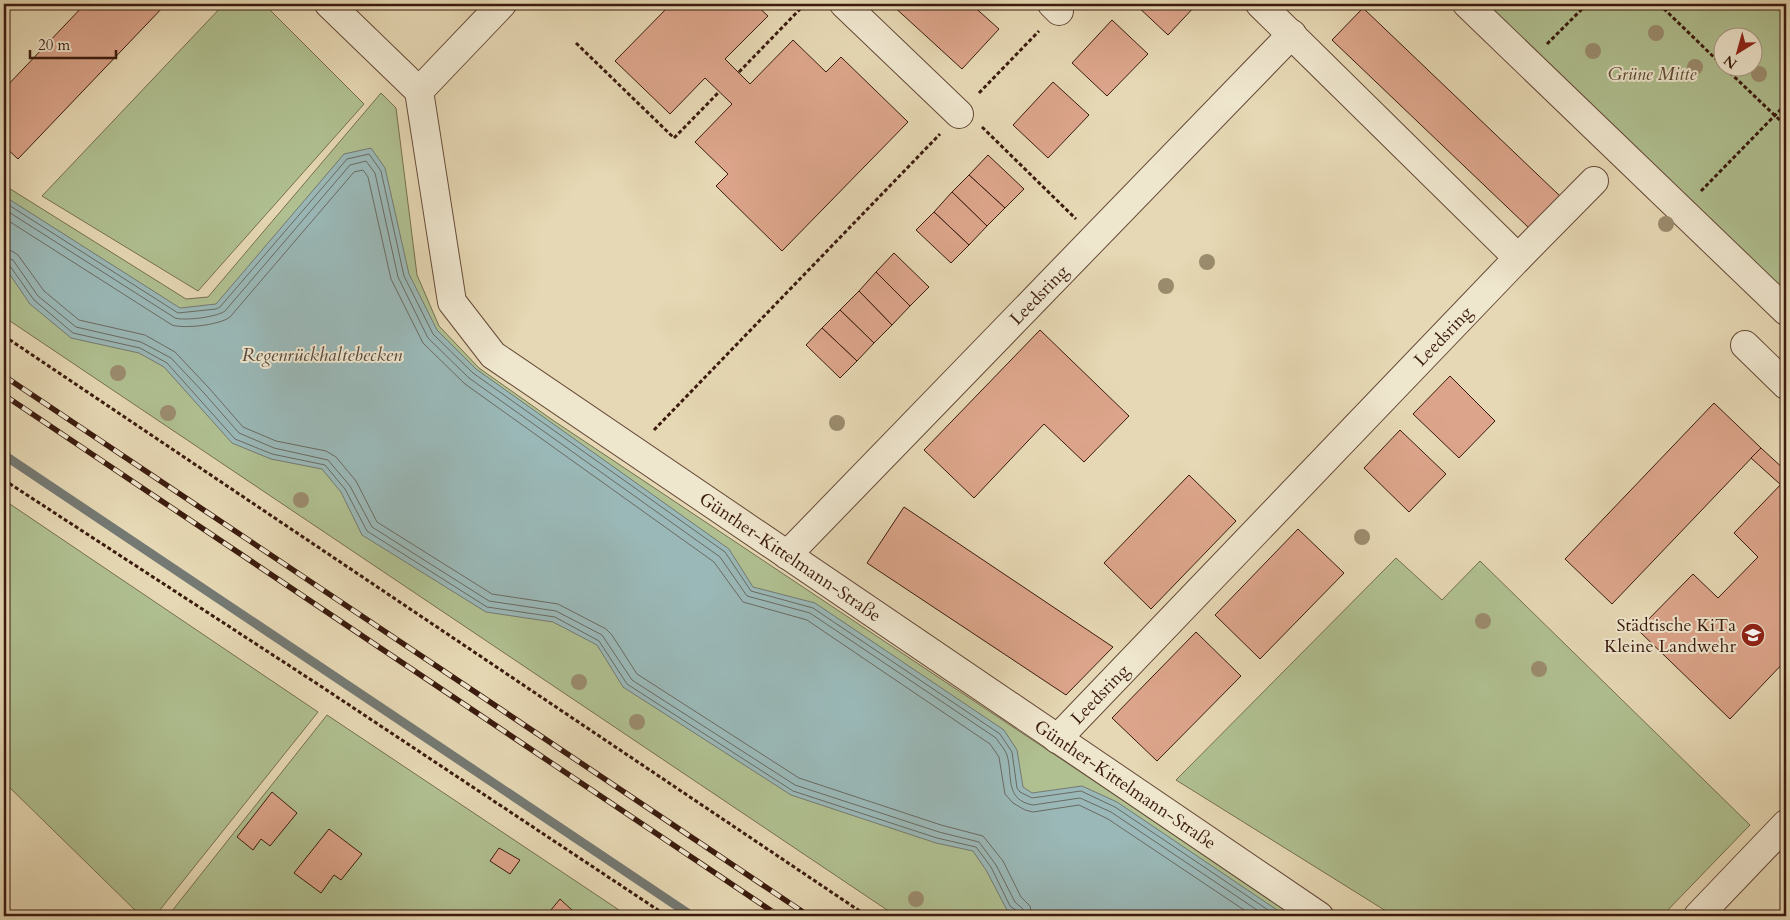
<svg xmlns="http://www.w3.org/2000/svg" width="1790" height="920" font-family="Cardo,serif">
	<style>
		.green { fill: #b0c091; stroke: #766e50; fill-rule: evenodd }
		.water { fill: #9ab8b7; stroke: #747973 }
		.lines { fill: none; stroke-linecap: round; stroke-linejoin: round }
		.shore { stroke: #6a6a62; stroke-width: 1 }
		.stream { stroke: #747973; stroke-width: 9 }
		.building { fill: #dca58b; stroke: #3b1b0e }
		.minor-casing { stroke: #664a38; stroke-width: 30 }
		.path { stroke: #3b1b0e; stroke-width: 3; stroke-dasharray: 4 2.5; stroke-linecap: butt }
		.minor { stroke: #efe6ce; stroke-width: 28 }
		.rail-casing { stroke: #3b1b0e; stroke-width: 5.5 }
		.rail { stroke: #efe6ce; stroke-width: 4; stroke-dasharray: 11; stroke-linecap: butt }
		.tree { fill: #9b8c6e }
		.labels { text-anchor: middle; stroke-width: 4; stroke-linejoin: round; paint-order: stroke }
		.park-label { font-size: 18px; font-style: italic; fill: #5e4d35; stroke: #efe6ce }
		.street-label { font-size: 18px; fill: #3b1b0e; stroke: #efe6ce }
		.poi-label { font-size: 18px; fill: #3b1b0e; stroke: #efe6ce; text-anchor: end }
		.water-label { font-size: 19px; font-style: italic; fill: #584a41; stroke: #efe6ce }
	</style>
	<rect width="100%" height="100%" fill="#e6d8b4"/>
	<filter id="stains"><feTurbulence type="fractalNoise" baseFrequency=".004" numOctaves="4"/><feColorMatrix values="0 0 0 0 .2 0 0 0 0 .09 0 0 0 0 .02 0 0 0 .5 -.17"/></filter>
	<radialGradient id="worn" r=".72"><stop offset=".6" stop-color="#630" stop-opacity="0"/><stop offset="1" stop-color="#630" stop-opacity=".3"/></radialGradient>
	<g class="green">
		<polygon points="224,4 264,4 364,104 198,291 42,196"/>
		<path d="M1477,4H1786V301ZM1722,38H1752V68H1722Z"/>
		<polygon points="381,93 396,108 417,275 439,326 479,368 554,421 1118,797 1293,916 896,916 4,317 4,185 186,299 208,297"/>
		<polygon points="4,500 318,712 155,916 141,916 4,782"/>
		<polygon points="1396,558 1442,600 1480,561 1750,825 1662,916 1394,916 1176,780"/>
		<polygon points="327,715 628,916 168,916"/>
	</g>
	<polygon class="water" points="371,148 385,168 409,274 437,330 476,369 729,549 753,587 815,603 1004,730 1017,750 1023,787 1032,793 1082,786 1117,802 1286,916 1016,916 1007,910 986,870 973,851 936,843 791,795 623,687 597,645 553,622 486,612 362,535 341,492 322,469 271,459 232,443 164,367 139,353 71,338 30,304 4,266 4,196 180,308 216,304 344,154"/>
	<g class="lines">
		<g class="shore">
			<polyline points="4,202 178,313 216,309 220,307 347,159 369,154 381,171 404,276 433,334 473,373 725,552 751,591 813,608 1000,734 1012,752 1017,788 1020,792 1032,798 1081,791 1115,807 1277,916"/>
			<path d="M4,209L175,318C185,321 217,317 225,311L350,165L366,161L375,173L398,277L428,338L469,378L720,557L747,596L810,613L996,738C999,743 1005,749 1007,755C1013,775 1004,800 1033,805L1080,798L1111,812L1266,916"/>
			<path d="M4,218L172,325C184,329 220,325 230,317L354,172L363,170L368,177L391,279L423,343L465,384L714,562L743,602L807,620L990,744L999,757L1005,794L1013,803L1025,810L1033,812L1079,805L1108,819L1253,916"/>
			<polyline points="4,250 12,251 18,255 44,291 79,320 145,335 175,352 209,388 243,427 276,441 326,451 336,457 356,481 377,522 492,594 558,604 606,629 612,635 637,674 799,778 941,825 983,836 1003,861 1021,897 1030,906 1032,916"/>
			<polyline points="4,257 13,260 38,296 76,327 141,342 171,358 204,393 239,433 274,448 328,460 350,486 372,527 489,601 556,611 602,635 632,680 795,785 939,832 979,842 996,865 1015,902 1023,909 1024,916"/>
			<polyline points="4,264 10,266 34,300 73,333 140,348 167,363 235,439 272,454 325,465 345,489 367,531 487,607 555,617 599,641 627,684 793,791 937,838 976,847 991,867 1010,906 1017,911 1018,916"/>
		</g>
		<polyline class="stream" points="4,455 692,916"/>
	</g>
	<g class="building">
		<polygon points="85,4 166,4 18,159 4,146 4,89"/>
		<polygon points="671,4 755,4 768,16 725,59 750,84 793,40 826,72 841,57 908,122 782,251 716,186 728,174 695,142 732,104 705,78 670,114 615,61"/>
		<polygon points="891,4 971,4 999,29 962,69"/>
		<polygon points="1135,4 1197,4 1168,35"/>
		<polygon points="1363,8 1560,196 1529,228 1332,40"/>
		<polygon points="1112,20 1148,54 1107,96 1072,63"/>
		<polygon points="1053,82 1089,115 1048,158 1013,125"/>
		<polygon points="988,155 1024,189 1005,208 969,175"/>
		<polygon points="969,175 1005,208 987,226 952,192"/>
		<polygon points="952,192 987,226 969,245 934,212"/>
		<polygon points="934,212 969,245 951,263 916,230"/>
		<polygon points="894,253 929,287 910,306 876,272"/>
		<polygon points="876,272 910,306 892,325 859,291"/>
		<polygon points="859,291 892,325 874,343 840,310"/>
		<polygon points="840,310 874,343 857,361 822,328"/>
		<polygon points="822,328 857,361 840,378 806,345"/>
		<polygon points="1040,330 1129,416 1084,462 1044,424 974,498 924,450"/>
		<polygon points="1450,376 1495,421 1459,458 1413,414"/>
		<polygon points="1714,403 1761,448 1612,604 1565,559"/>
		<polygon points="1400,430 1446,474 1409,512 1364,468"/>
		<polygon points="1761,448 1786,471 1786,479 1781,485 1751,458"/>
		<polygon points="1189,475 1236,521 1151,609 1104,563"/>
		<polygon points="1786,479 1786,660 1730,719 1638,630 1693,574 1718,598 1758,557 1734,533"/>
		<polygon points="904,507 1113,647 1066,695 867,563"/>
		<polygon points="1298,529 1344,573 1260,659 1215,615"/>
		<polygon points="1196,632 1241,676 1157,761 1112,718"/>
		<polygon points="272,792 297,813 270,846 261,839 253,850 237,837"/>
		<polygon points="329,829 362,854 341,880 334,875 321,893 294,873"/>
		<polygon points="499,848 520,860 510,874 490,861"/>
		<polygon points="560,899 573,911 568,916 546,916"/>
	</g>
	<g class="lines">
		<g class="minor-casing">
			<g id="minor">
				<polyline points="329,4 419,91"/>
				<polyline points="844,4 959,114"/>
				<polyline points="1052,4 1059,11"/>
				<polyline points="1260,4 1518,258"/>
				<polyline points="1467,4 1786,311"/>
				<path id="s1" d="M419,91L452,302L493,355L1319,916"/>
				<polyline points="419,91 502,4"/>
				<polyline points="1745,345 1786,385"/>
				<path id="s2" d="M787,555L1292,34"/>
				<path id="s3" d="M1057,739L1518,258L1594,181"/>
				<polyline points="1698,916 1786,824"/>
			</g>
		</g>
		<g class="path">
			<polyline points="1659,4 1722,65"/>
			<polyline points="576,43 674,138 719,92"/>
			<polyline points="1547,44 1587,4"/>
			<polyline points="1725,68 1786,126"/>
			<polyline points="739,72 805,4"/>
			<polyline points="979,93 1039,31"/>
			<polyline points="982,127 1076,219"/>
			<polyline points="1701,191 1786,104"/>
			<polyline points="4,336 867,916"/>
			<polyline points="654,430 940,134"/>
			<polyline points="4,480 319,685 667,916"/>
		</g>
		<use href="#minor" class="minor"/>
		<g class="rail-casing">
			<g id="rail">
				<polyline points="4,376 809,916"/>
				<polyline points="4,395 779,916"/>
			</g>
		</g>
		<use href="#rail" class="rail"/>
	</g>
	<g class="tree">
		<circle cx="1656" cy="33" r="8"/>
		<circle cx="1593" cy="51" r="8"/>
		<circle cx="1695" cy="67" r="8"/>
		<circle cx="1759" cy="74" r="8"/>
		<circle cx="1666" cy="224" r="8"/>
		<circle cx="1207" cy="262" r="8"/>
		<circle cx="1166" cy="286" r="8"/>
		<circle cx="118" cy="373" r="8"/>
		<circle cx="168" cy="413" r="8"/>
		<circle cx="837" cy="423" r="8"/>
		<circle cx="301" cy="500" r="8"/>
		<circle cx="1362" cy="537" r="8"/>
		<circle cx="1483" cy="621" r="8"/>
		<circle cx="1539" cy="669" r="8"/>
		<circle cx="579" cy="682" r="8"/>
		<circle cx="637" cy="722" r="8"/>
		<circle cx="916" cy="899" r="8"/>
	</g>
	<defs>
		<g id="school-disc" transform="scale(1.25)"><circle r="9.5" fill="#8f2418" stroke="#efe6ce"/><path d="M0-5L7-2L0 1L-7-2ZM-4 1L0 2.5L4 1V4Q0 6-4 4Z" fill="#fff"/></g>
	</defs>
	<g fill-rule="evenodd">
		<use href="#school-disc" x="1753" y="635"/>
	</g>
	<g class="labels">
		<g class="park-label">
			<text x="1652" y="80">Grüne Mitte</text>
		</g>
		<g class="street-label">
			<text dy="6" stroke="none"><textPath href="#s2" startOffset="362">Leedsring</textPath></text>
			<text dy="6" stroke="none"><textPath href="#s3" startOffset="558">Leedsring</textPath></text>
			<text dy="6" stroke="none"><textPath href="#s1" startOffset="640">Günther-Kittelmann-Straße</textPath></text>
			<text dy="6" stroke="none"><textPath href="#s3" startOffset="62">Leedsring</textPath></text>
			<text dy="6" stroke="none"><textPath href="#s1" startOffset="1045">Günther-Kittelmann-Straße</textPath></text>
		</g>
		<g class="poi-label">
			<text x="1736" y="631">Städtische KiTa<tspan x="1736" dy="21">Kleine Landwehr</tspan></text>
		</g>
		<g class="water-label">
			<text x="322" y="361">Regenrückhaltebecken</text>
		</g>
	</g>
	<rect width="1790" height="920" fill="none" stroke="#e6d8b4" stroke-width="20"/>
	<rect x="5" y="5" width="1780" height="910" fill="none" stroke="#3b1b0e" stroke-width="2.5"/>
	<rect x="10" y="10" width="1770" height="900" fill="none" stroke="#3b1b0e"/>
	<g transform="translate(1738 52) rotate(217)"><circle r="24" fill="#efe6ce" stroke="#a79581"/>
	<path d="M0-4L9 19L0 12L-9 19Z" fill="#8f2418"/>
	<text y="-8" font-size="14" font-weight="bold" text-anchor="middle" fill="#3b1b0e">N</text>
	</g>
	<path d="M30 50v8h86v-8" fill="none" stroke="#3b1b0e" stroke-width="2.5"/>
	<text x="38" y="50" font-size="15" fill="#3b1b0e" stroke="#efe6ce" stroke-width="4" paint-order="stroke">20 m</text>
	<rect width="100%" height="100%" filter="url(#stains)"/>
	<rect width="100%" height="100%" fill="url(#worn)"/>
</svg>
